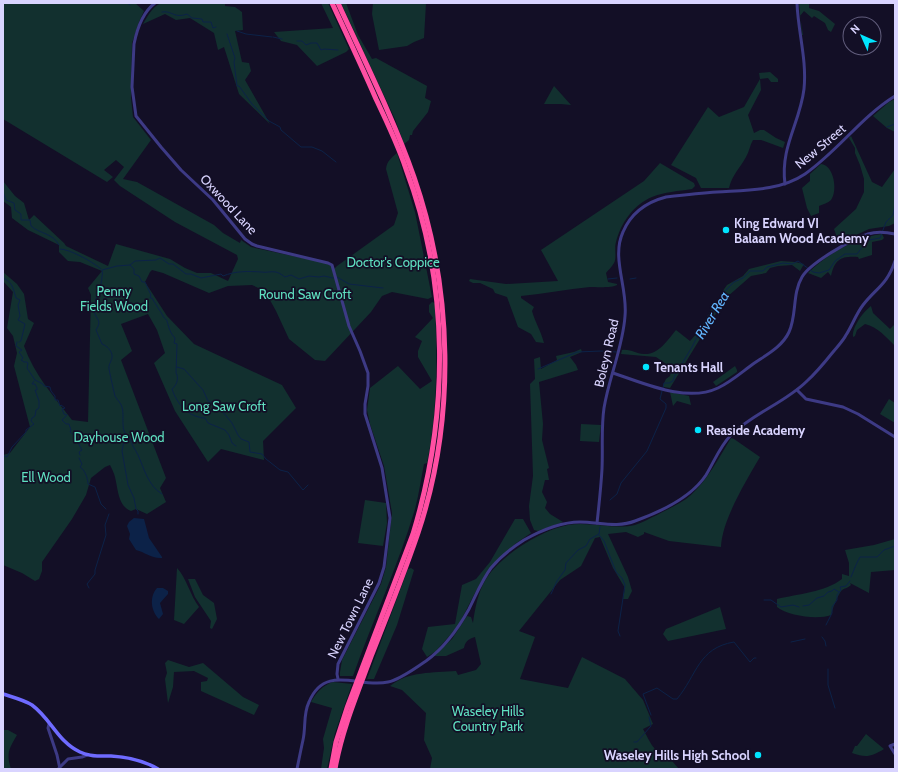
<svg xmlns="http://www.w3.org/2000/svg" width="898" height="772" font-family="Cabin,sans-serif">
	<style>
		.green { fill: #12302f }
		.water { fill: #0c2248 }
		.lines { fill: none; stroke-linecap: round; stroke-linejoin: round }
		.stream { stroke: #0c2248; stroke-width: 1 }
		.tertiary { stroke: #3d3a85; stroke-width: 3 }
		.secondary { stroke: #6f6bff; stroke-width: 3.5 }
		.motorway { stroke: #ff4fa3; stroke-width: 5 }
		.poi-dot { fill: #00e5ff; stroke: #130f26; stroke-width: 1.5 }
		.labels { text-anchor: middle; stroke-width: 3.5; stroke-linejoin: round; paint-order: stroke }
		.street-label { font-size: 13px; fill: #d9d4ff; stroke: #130f26 }
		.poi-label { font-size: 13px; font-weight: bold; fill: #d9d4ff; stroke: #130f26; text-anchor: start }
		.park-label { font-size: 13px; fill: #5fe0c0; stroke: #130f26 }
		.water-label { font-size: 14px; font-style: italic; fill: #62b6ff; stroke: #130f26 }
	</style>
	<rect width="100%" height="100%" fill="#130f26"/>
	<g class="green">
		<path d="M3,3H135L144,11L139,22L132,43L131,98L133,117L151,140L123,179L137,182L214,225L223,233L240,243L241,240L251,247L330,264L334,269L337,266L394,225L398,213L386,169C387,161 391,158 397,153L415,212L432,297L428,299L392,292L382,296L371,312L325,361L315,360L289,339L276,311L265,291L252,285L228,286L209,293L163,273L152,270L150,272L145,282L167,316L194,344L282,385L296,408L263,441L264,460L221,449L208,462L175,411L154,363L165,353L157,330L148,314L121,324L132,351L121,360L166,478L160,488L166,502L147,514L136,509L131,511C118,506 118,489 115,477C114,473 112,469 110,465L105,467L91,478L86,495L72,519L42,562V571L39,579L35,581L22,573L3,565V455L10,453L30,427L14,366L17,353L13,336L7,328L13,292L3,281V272L17,284L24,294L28,319L34,323L24,346C34,374 54,397 72,420L88,422L91,295L88,288L102,271L80,262L68,261L59,252V245L28,230L12,218L11,207L3,201V181L15,196L24,203L29,220L34,215L64,243L66,246L108,266L116,244L170,259L185,268L197,273H211L228,281L238,259L237,255L175,222L120,186L114,180L124,167L116,160L104,170L113,177L107,182L3,119Z"/>
		<path d="M161,3H225V6L235,7L242,12L243,30L235,31L242,62L249,63L251,71L245,80L270,124L239,94L224,47L218,50L214,33L190,18L176,20L165,14L143,24C148,16 151,8 161,3Z"/>
		<polygon points="321,3 328,3 349,49 346,52 317,66 297,45 281,41 274,32 333,28"/>
		<polygon points="341,3 346,3 358,35 372,59 376,58 427,86 425,98 431,101 428,112 413,131 412,135 410,135 409,140 404,144 395,119"/>
		<polygon points="373,3 426,3 424,38 414,42 407,46 379,50 372,14"/>
		<polygon points="799,3 809,4 809,8 819,11 835,24 831,32 828,30 825,23 814,16 812,18 804,11 800,16 803,35 802,35"/>
		<path d="M770,72L778,79V82H771L768,78L760,79L761,90L748,115L754,133L760,130H764L776,138L785,142L783,148L761,140H753C750,145 749,152 746,157C740,168 732,175 729,188H701L696,178L671,165L708,107L719,117L744,107L760,79L759,73Z"/>
		<polygon points="554,86 571,105 561,104 544,104"/>
		<polygon points="895,99 895,132 887,128 873,116 889,102"/>
		<polygon points="851,136 872,182 882,187 895,169 895,223 889,226 869,229 839,243 834,229 856,209 864,192 864,179 860,165 855,153 855,148 849,138"/>
		<path d="M660,163L694,183L695,186L692,189C679,191 664,192 652,197C633,205 621,223 616,242C614,248 617,258 614,263C612,267 608,270 606,273L608,282L617,284V285C613,288 596,287 590,287C567,289 544,294 521,296V298L534,307L532,311C535,322 541,331 544,343L536,342L531,334L518,327L507,297L495,293L493,289L480,283H473L469,281L470,279L506,284L558,281L541,250L644,181Z"/>
		<path d="M821,164C834,165 838,191 831,200C828,203 823,204 819,206V213L811,216L807,208L802,188L810,181V174Z"/>
		<path d="M882,234L884,238L882,240L872,242V255L859,259L858,257C841,256 835,259 831,276L828,272L821,278L808,273C826,255 856,237 882,234Z"/>
		<path d="M781,261L795,262L804,264L800,271L792,265L778,266L770,268L766,273L751,276L727,297L706,329L670,388L664,387L663,385L666,379L670,376L672,368L656,357L621,354L622,350C632,349 635,354 644,354C658,355 668,340 676,330L690,341L698,332L711,310L720,299L722,292L727,285L743,276L749,269Z"/>
		<path d="M432,302L435,303C437,357 438,410 427,463L424,464C421,479 419,494 415,509C398,566 373,620 353,676H340V672L342,660L381,584L386,567L392,513L384,466L370,424L367,410L370,388L398,366L420,389L432,381L418,357V351L422,341L415,337L433,318L429,312V305Z"/>
		<path d="M871,306L873,313L890,329L894,325L895,322V346C886,337 878,327 865,324L857,330L855,336L853,337C852,327 863,312 871,306Z"/>
		<polygon points="581,349 582,352 570,357 576,365 578,370 539,382 543,424 542,440 549,468 547,469 549,480 545,480 542,492 547,502 545,508 550,514 563,522 538,531 534,530 530,520 529,506 533,476 530,384 535,379 534,359 540,357 541,369 557,360 556,356 574,352"/>
		<polygon points="735,366 737,370 737,372 716,386 713,382"/>
		<polygon points="670,392 689,396 691,405 677,401 673,406"/>
		<polygon points="889,399 895,403 895,423 880,414"/>
		<polygon points="581,424 601,425 599,442 580,441"/>
		<path d="M731,438L734,439L760,457C746,481 722,520 721,547L669,541L644,532V534L638,537L626,532L608,534L628,577L632,591L628,599H623L625,588L613,568L600,537L595,538L581,566L560,580L519,631L535,637L520,679L568,688L582,657L625,679L643,700L653,724L643,729C649,739 653,753 666,754L679,769H430L432,758L424,740L426,713L402,690L390,686C408,671 433,673 456,671L458,675L476,670L481,664L475,637C468,639 465,642 464,648L446,656H434L452,639L467,616L471,617L473,623C475,608 478,592 486,579C500,556 541,530 568,525C590,521 613,530 635,525C642,523 650,518 657,515C668,509 682,503 691,495C708,479 719,458 731,438Z"/>
		<polygon points="365,500 386,503 387,523 383,546 358,543"/>
		<polygon points="515,519 523,519 531,533 515,544 488,570 476,591 458,626 436,651 427,657 422,649 428,627 455,624 462,585 476,579 490,562"/>
		<path d="M895,539V570L871,572L869,593L850,583L851,585C848,588 845,588 842,590C838,594 832,610 831,615C818,620 788,616 777,607V599C798,594 825,592 842,579V574L849,576V563L845,550L874,545Z"/>
		<path d="M177,568C187,579 190,595 199,607L184,624L174,620Z"/>
		<polygon points="411,568 414,570 397,625 374,679 367,679 408,569"/>
		<polygon points="188,579 195,579 203,595 214,603 217,619 212,629 210,628 211,621 195,597"/>
		<polygon points="720,607 726,629 668,641 663,634 666,629"/>
		<polygon points="168,660 189,667 203,663 243,697 259,705 254,715 201,691 201,682 207,681 208,678 194,671 174,672 173,687 168,703 165,679 167,673 165,663"/>
		<path d="M333,682L352,684L335,733L327,769H321L324,748L323,739L332,708L311,702C316,693 323,685 333,682Z"/>
		<path d="M3,730H8L17,735C9,749 6,753 11,769H3Z"/>
		<path d="M866,734L884,749C871,757 866,758 852,753L855,746H857Z"/>
	</g>
	<g class="water">
		<path d="M134,518L144,519L149,538L162,557V558C152,559 145,552 136,550L129,539L130,534L127,526L129,522Z"/>
		<path d="M157,588H163L168,591V594L160,603L163,614L159,619C151,611 149,597 157,588Z"/>
	</g>
	<g class="lines">
		<g class="stream">
			<polyline points="127,3 130,5"/>
			<path d="M162,12C172,10 174,19 187,14L192,18L202,19L203,22H211L213,28L216,27"/>
			<polyline points="237,31 246,34 272,37"/>
			<polyline points="227,34 235,58 234,62 237,86 239,86 252,104 269,121 280,127 281,130 301,147 312,147 322,151 336,162"/>
			<polyline points="273,37 282,39"/>
			<polyline points="297,41 302,41 306,45 311,43 317,43 321,50 324,49 338,50"/>
			<polyline points="887,127 895,124"/>
			<path d="M3,192L6,200L14,203L15,210L21,214V220H30L31,226C40,234 53,233 59,245"/>
			<path d="M60,249C70,249 93,262 101,269"/>
			<path d="M130,265L134,269V274L139,276L142,282H145L151,295L150,298H152C155,304 160,310 163,316C165,320 165,317 167,321C169,328 170,333 175,338L174,343L177,344L176,373C179,378 177,385 172,389C177,404 188,417 205,418L208,423L225,430L229,435L232,443L236,446"/>
			<polyline points="337,277 349,284 383,288"/>
			<path d="M3,278C13,282 13,289 16,298L20,300L18,305L20,316L18,320L25,324L21,341L19,342"/>
			<polyline points="608,279 617,278"/>
			<polyline points="630,279 636,278"/>
			<path d="M17,342L16,346L22,350L19,352L23,358L21,360L24,362H27L28,363L27,368L35,380L43,384L44,386L50,387L51,391L55,396V400H58L60,406L61,405L65,408L62,409L64,414L67,415L62,420L66,424H69L71,430L70,432C72,434 75,435 76,438C78,442 80,447 82,450L79,452L80,455"/>
			<polyline points="177,367 184,369 203,390 208,401 216,404 232,423 238,435 241,439 249,442 250,452 262,454 266,459 280,470 288,472 303,490 308,485"/>
			<polyline points="538,369 577,352 601,351 617,352"/>
			<path d="M663,388L664,383H669L673,381L675,375L692,347L697,337L707,324L711,314L721,302L724,292L734,282L743,278L750,271H763L767,267L783,263L792,264L798,261L813,272L819,273L829,270L835,261L845,254H857C861,248 865,245 869,240L880,238L886,222L893,215L895,205"/>
			<polyline points="126,436 124,441 122,451 128,485 134,498 136,509 138,511 138,514"/>
			<polyline points="3,457 5,456 7,457 12,447 26,432 26,430 34,424 31,421 32,418 35,416 36,410 39,408 39,401 35,390 37,390 37,388 35,384 32,384 34,381"/>
			<path d="M79,458L82,464L80,467C85,470 88,479 88,484L95,487L101,504L106,509"/>
			<path d="M162,494C148,486 144,468 138,455C135,449 131,444 130,438C119,432 125,417 122,407C121,403 117,400 115,396C113,388 111,379 109,369C108,364 113,360 112,355C111,350 107,346 102,344L96,330C103,319 95,320 94,310C94,299 102,287 102,276C103,274 102,272 102,270L117,266L130,265L135,261L156,260L160,258L169,264H173L186,274H191L201,278L221,274L223,276C235,271 248,271 261,272C266,273 271,271 276,272C280,273 282,275 285,277L291,275L299,279L309,276L319,277L324,276L333,278"/>
			<polyline points="610,500 617,494 621,483 647,451 666,408 666,404 660,399 662,391"/>
			<polyline points="599,535 604,541 616,572 622,578 625,585 618,631 620,636"/>
			<path d="M851,577C854,570 856,564 860,557H877L884,550L895,546"/>
			<polyline points="89,588 87,584 95,574 95,570 106,535 105,525 109,514"/>
			<polyline points="551,594 557,581 565,570 566,563 578,550 586,546 590,539 599,534 600,527"/>
			<polyline points="764,600 771,600 781,607 793,605 799,607"/>
			<polyline points="803,606 809,605 817,598 824,596 828,592 832,591 834,589 839,592"/>
			<polyline points="826,625 832,613 832,607 837,600 837,595 841,590 840,587 846,586 850,581"/>
			<polyline points="822,637 825,641 826,646"/>
			<polyline points="791,642 805,639"/>
			<polyline points="828,669 828,685 835,708"/>
			<path d="M651,715L643,694L657,688L673,699H677C697,675 698,648 734,642L750,662L754,658H756"/>
			<polyline points="634,742 637,742 651,726 649,717"/>
		</g>
		<g class="tertiary">
			<path d="M155,3C143,12 137,29 134,44L132,87L136,116L161,147L181,170L213,200L245,239L252,244L257,246L328,263L332,265L349,326L360,351L368,373V386L365,404V414L382,468L390,518L384,567L379,583L338,664L337,674L338,679"/>
			<path d="M785,184C780,147 800,123 804,89C807,60 798,32 797,3"/>
			<path d="M613,373C644,383 686,403 718,388C731,382 742,372 753,364C766,355 782,347 789,332C797,315 792,294 802,277C810,263 852,239 868,234C877,231 886,232 895,234"/>
			<polyline points="797,390 806,399 843,407 858,414 895,437"/>
			<path d="M597,523C599,505 601,487 602,469C603,448 601,428 604,408C609,377 623,347 625,316C628,288 611,258 623,232C631,213 647,202 666,197C683,195 700,193 717,192C747,190 780,191 805,174C838,151 861,117 895,96"/>
			<polyline points="49,724 48,728 57,755 60,769"/>
			<polyline points="895,744 890,746 895,754"/>
			<polyline points="59,768 68,759 82,757 87,755"/>
			<path d="M297,769C299,759 301,749 303,740C306,727 303,714 309,702C325,663 360,689 388,682C401,679 415,668 426,661C444,648 458,629 469,609C476,595 482,580 491,568C500,557 513,547 524,540C540,531 562,522 580,522C598,522 618,528 635,521C660,512 691,498 706,475C714,462 720,446 731,435C753,413 785,403 807,381C817,372 825,362 833,352C837,347 843,341 846,335C852,326 856,314 863,305C876,288 887,285 895,261"/>
		</g>
		<path class="secondary" d="M3,694C12,697 24,700 32,705C51,719 58,742 80,752C90,757 101,756 111,756C128,757 143,760 158,769"/>
		<g class="motorway">
			<path d="M331,769L336,742L347,708L413,534C449,415 450,286 406,169C398,145 387,122 376,99C362,67 347,35 332,3"/>
			<path d="M335,769C342,729 358,692 372,654C388,614 404,574 418,533C456,419 453,290 414,177C393,117 364,60 338,3"/>
		</g>
	</g>
	<g class="poi-dot">
		<circle cx="726" cy="230" r="4"/>
		<circle cx="646" cy="367" r="4"/>
		<circle cx="698" cy="430" r="4"/>
		<circle cx="758" cy="755" r="4"/>
	</g>
	<g class="labels">
		<g class="street-label">
			<text transform="translate(820 146) rotate(-40)" y="5">New Street</text>
			<text transform="translate(229 204) rotate(47)" y="5">Oxwood Lane</text>
			<text transform="translate(606 353) rotate(-77)" y="5">Boleyn Road</text>
			<text transform="translate(350 618) rotate(-64)" y="5">New Town Lane</text>
		</g>
		<g class="poi-label">
			<text x="734" y="228">King Edward VI<tspan x="734" dy="15">Balaam Wood Academy</tspan></text>
			<text x="654" y="372">Tenants Hall</text>
			<text x="706" y="435">Reaside Academy</text>
			<text x="750" y="760" text-anchor="end">Waseley Hills High School</text>
		</g>
		<g class="park-label">
			<text x="393" y="267">Doctor's Coppice</text>
			<text x="114" y="296">Penny<tspan x="114" dy="15">Fields Wood</tspan></text>
			<text x="305" y="299">Round Saw Croft</text>
			<text x="224" y="411">Long Saw Croft</text>
			<text x="119" y="442">Dayhouse Wood</text>
			<text x="46" y="482">Ell Wood</text>
			<text x="488" y="716">Waseley Hills<tspan x="488" dy="15">Country Park</tspan></text>
		</g>
		<g class="water-label">
			<text transform="translate(712 315) rotate(-59)" y="5">River Rea</text>
		</g>
	</g>
	<rect width="898" height="772" fill="none" stroke="#d9d4ff" stroke-width="8"/>
	<g transform="translate(862 36) rotate(315)"><circle r="19" fill="#130f26" stroke="#625e7d"/>
	<path d="M0-3L7 15L0 10L-7 15Z" fill="#00e5ff"/>
	<text y="-6" font-size="11" font-weight="bold" text-anchor="middle" fill="#d9d4ff">N</text>
	</g>
</svg>
